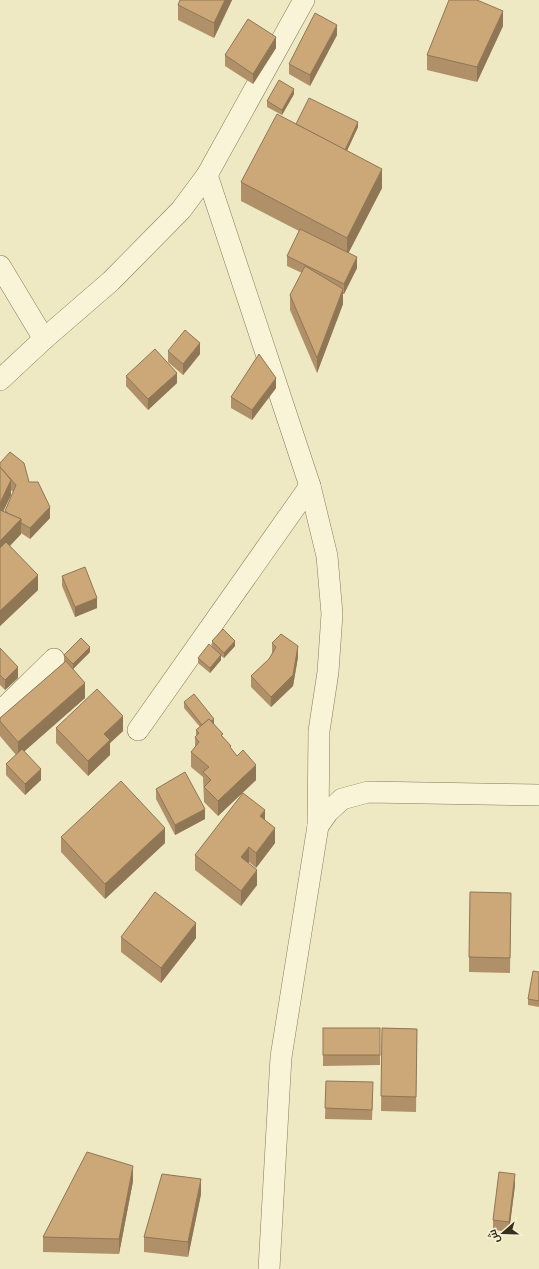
<svg xmlns="http://www.w3.org/2000/svg" width="539" height="1269" font-family="'Zilla Slab',Cairo,serif">
	<style>
		.lines { fill: none; stroke-linecap: round; stroke-linejoin: round }
		.minor-casing { stroke: #897a5a; stroke-width: 22 }
		.minor { stroke: #f9f4d7; stroke-width: 21 }
		.wall { fill: #af9068; fill-rule: evenodd }
		.shaded-wall { fill: #8f7655 }
		.building { fill: #cca879; stroke: #8f7655 }
	</style>
	<rect width="100%" height="100%" fill="#eee8c3"/>
	<g class="lines">
		<g class="minor-casing">
			<g id="minor">
				<polyline points="207,175 310,486 327,556 332,614 328,672 319,731 318,826"/>
				<polyline points="0,266 44,339"/>
				<polyline points="0,380 44,339 111,281 181,210 207,175 304,0"/>
				<polyline points="0,712 54,659"/>
				<polyline points="138,730 310,486"/>
				<polyline points="269,1269 281,1057 318,826 328,812 342,799 368,792 539,795"/>
			</g>
		</g>
		<use href="#minor" class="minor"/>
	</g>
	<g class="wall">
		<polygon points="180,0 232,0 214,38 178,20 178,5"/>
		<polygon points="503,26 477,82 427,70 427,55"/>
		<polygon points="337,35 310,86 289,74 289,64"/>
		<polygon points="276,48 253,84 225,66 225,55"/>
		<polygon points="294,94 282,115 267,107 267,101"/>
		<polygon points="296,124 358,127 347,151 382,188 348,253 357,268 344,294 343,294 343,304 317,373 290,310 290,295 302,273 287,266 287,256 299,231 241,201 241,182"/>
		<polygon points="168,351 200,354 183,375 168,362"/>
		<polygon points="126,376 177,383 148,410 126,386"/>
		<polygon points="276,388 252,420 231,408 231,397"/>
		<path d="M0,463L29,482L50,518L30,539L21,533V534L10,546L38,590L0,626ZM11,490L13,492L5,512H3L11,495Z"/>
		<polygon points="62,576 97,608 75,617 62,586"/>
		<polygon points="212,641 235,646 224,658 221,656 221,660 210,673 198,663 198,658 212,646"/>
		<polygon points="272,643 298,657 293,686 271,707 251,687 251,676 269,659 272,654"/>
		<polygon points="0,648 18,678 5,690 0,685"/>
		<polygon points="90,652 73,669 85,698 24,751 41,780 25,795 6,775 6,764 16,755 0,736 0,718 65,662 64,661 64,655"/>
		<polygon points="184,702 214,724 231,749 256,780 218,816 204,802 203,777 191,767 191,752 195,748 195,737 196,736 196,730 200,727 184,708"/>
		<polygon points="56,728 123,731 110,743 110,755 88,776 56,743"/>
		<polygon points="156,789 205,819 175,835 156,799"/>
		<polygon points="265,820 275,843 256,868 249,862 248,863 257,885 241,906 195,870 195,855"/>
		<polygon points="61,837 165,843 105,899 61,852"/>
		<polygon points="511,908 510,973 469,972 469,957"/>
		<polygon points="121,937 196,938 161,983 121,952"/>
		<polygon points="539,972 539,1007 528,1005 528,999"/>
		<polygon points="323,1028 380,1028 380,1065 323,1066"/>
		<polygon points="382,1028 417,1029 416,1112 381,1111"/>
		<polygon points="326,1081 373,1093 372,1120 325,1119"/>
		<polygon points="133,1181 119,1254 43,1252 43,1237"/>
		<polygon points="515,1185 509,1232 493,1230 493,1220"/>
		<polygon points="201,1194 188,1257 144,1252 144,1237"/>
	</g>
	<g class="shaded-wall">
		<polygon points="225,0 232,0 214,38 214,23"/>
		<polygon points="503,11 503,26 477,82 477,67"/>
		<polygon points="337,25 337,35 310,86 310,75"/>
		<polygon points="276,37 276,48 253,84 253,74"/>
		<polygon points="294,89 294,94 282,115 282,110"/>
		<polygon points="358,122 358,127 342,161 342,156"/>
		<polygon points="382,169 382,188 347,256 347,238"/>
		<polygon points="357,257 357,268 344,294 344,284"/>
		<polygon points="343,289 343,304 317,373 317,358"/>
		<polygon points="200,343 200,354 183,375 183,364"/>
		<polygon points="177,373 177,383 148,410 148,399"/>
		<polygon points="276,378 276,388 252,420 252,410"/>
		<polygon points="11,480 11,495 0,518 0,503"/>
		<polygon points="50,507 50,518 30,539 30,528"/>
		<polygon points="21,519 21,534 0,556 0,541"/>
		<polygon points="38,575 38,590 0,626 0,611"/>
		<polygon points="97,598 97,608 75,617 75,607"/>
		<polygon points="235,641 235,646 224,658 224,653"/>
		<polygon points="298,646 298,657 293,686 271,707 271,697"/>
		<polygon points="90,647 90,652 73,669 73,664"/>
		<polygon points="221,655 221,660 210,673 210,668"/>
		<polygon points="18,667 18,678 5,690 5,680"/>
		<polygon points="85,683 85,698 18,757 18,742"/>
		<polygon points="123,716 123,731 110,743 110,755 88,776 88,761 104,734"/>
		<polygon points="214,719 214,724 204,727"/>
		<polygon points="256,765 256,780 218,816 218,801"/>
		<polygon points="41,769 41,780 25,795 25,784"/>
		<polygon points="205,809 205,819 175,835 175,825"/>
		<polygon points="265,810 265,825 260,816"/>
		<polygon points="165,828 165,843 105,899 105,884"/>
		<polygon points="275,828 275,843 256,868 256,853"/>
		<polygon points="249,847 249,862 241,872 241,857"/>
		<polygon points="257,870 257,885 241,906 241,891"/>
		<polygon points="196,923 196,938 161,983 161,968"/>
		<polygon points="133,1166 133,1181 119,1254 119,1239"/>
		<polygon points="515,1174 515,1185 509,1232 509,1222"/>
		<polygon points="201,1179 201,1194 188,1257 188,1242"/>
	</g>
	<g class="building">
		<polygon points="180,0 225,0 214,23 178,5"/>
		<polygon points="449,0 477,0 503,11 477,67 427,55"/>
		<polygon points="315,13 337,25 310,75 289,64"/>
		<polygon points="248,19 276,37 253,74 225,55"/>
		<polygon points="279,80 294,89 282,110 267,101"/>
		<polygon points="309,98 358,122 345,150 296,124"/>
		<polygon points="277,114 382,169 347,238 241,182"/>
		<polygon points="300,229 357,257 344,284 287,256"/>
		<polygon points="305,266 343,289 317,358 290,295"/>
		<polygon points="185,330 200,343 183,364 168,351"/>
		<polygon points="155,349 177,373 148,399 126,376"/>
		<polygon points="259,354 276,378 252,410 231,397"/>
		<polygon points="10,452 24,463 29,482 38,482 50,507 30,528 21,523 21,519 9,514 5,511 16,485 0,467 0,463"/>
		<polygon points="0,467 11,480 0,503"/>
		<polygon points="0,510 21,519 0,541"/>
		<polygon points="6,542 38,575 0,611 0,548"/>
		<polygon points="85,567 97,598 75,607 62,576"/>
		<polygon points="223,629 235,641 224,653 212,641"/>
		<polygon points="281,634 298,646 293,675 271,697 251,676 269,659 276,647 272,643"/>
		<polygon points="81,638 90,647 73,664 64,655"/>
		<polygon points="209,644 221,655 210,668 198,658"/>
		<polygon points="0,648 18,667 5,680 0,675"/>
		<polygon points="66,661 85,683 18,742 0,721 0,718"/>
		<polygon points="97,689 123,716 104,734 110,740 88,761 56,728"/>
		<polygon points="194,694 214,719 211,721 209,719 202,725 184,702"/>
		<polygon points="209,719 223,734 221,735 231,746 230,747 237,756 243,750 256,765 218,801 204,787 211,780 203,772 209,767 191,752 199,742 195,737 199,733 196,730"/>
		<polygon points="22,749 41,769 25,784 6,764"/>
		<polygon points="185,772 205,809 175,825 156,789"/>
		<polygon points="121,781 165,828 105,884 61,837"/>
		<polygon points="243,793 265,810 260,816 275,828 256,853 249,847 241,857 257,870 241,891 195,855"/>
		<polygon points="155,892 196,923 161,968 121,937"/>
		<polygon points="470,892 511,893 510,958 469,957"/>
		<polygon points="533,971 539,972 539,1001 528,999"/>
		<rect x="323" y="1028" width="57" height="27"/>
		<polygon points="382,1028 417,1029 416,1097 381,1096"/>
		<polygon points="326,1081 373,1082 372,1110 325,1108"/>
		<polygon points="87,1152 133,1166 119,1239 43,1237"/>
		<polygon points="499,1172 515,1174 509,1222 493,1220"/>
		<polygon points="162,1174 201,1179 188,1242 144,1237"/>
	</g>
	<g transform="translate(503 1233) rotate(250)" stroke="#f6f1d3" stroke-width="3" paint-order="stroke">
	<path d="M0-3L7 15L0 10L-7 15Z" fill="#392f1e"/>
	<text y="-6" font-size="11" font-weight="bold" text-anchor="middle" fill="#392f1e">ش</text>
	</g>
</svg>
